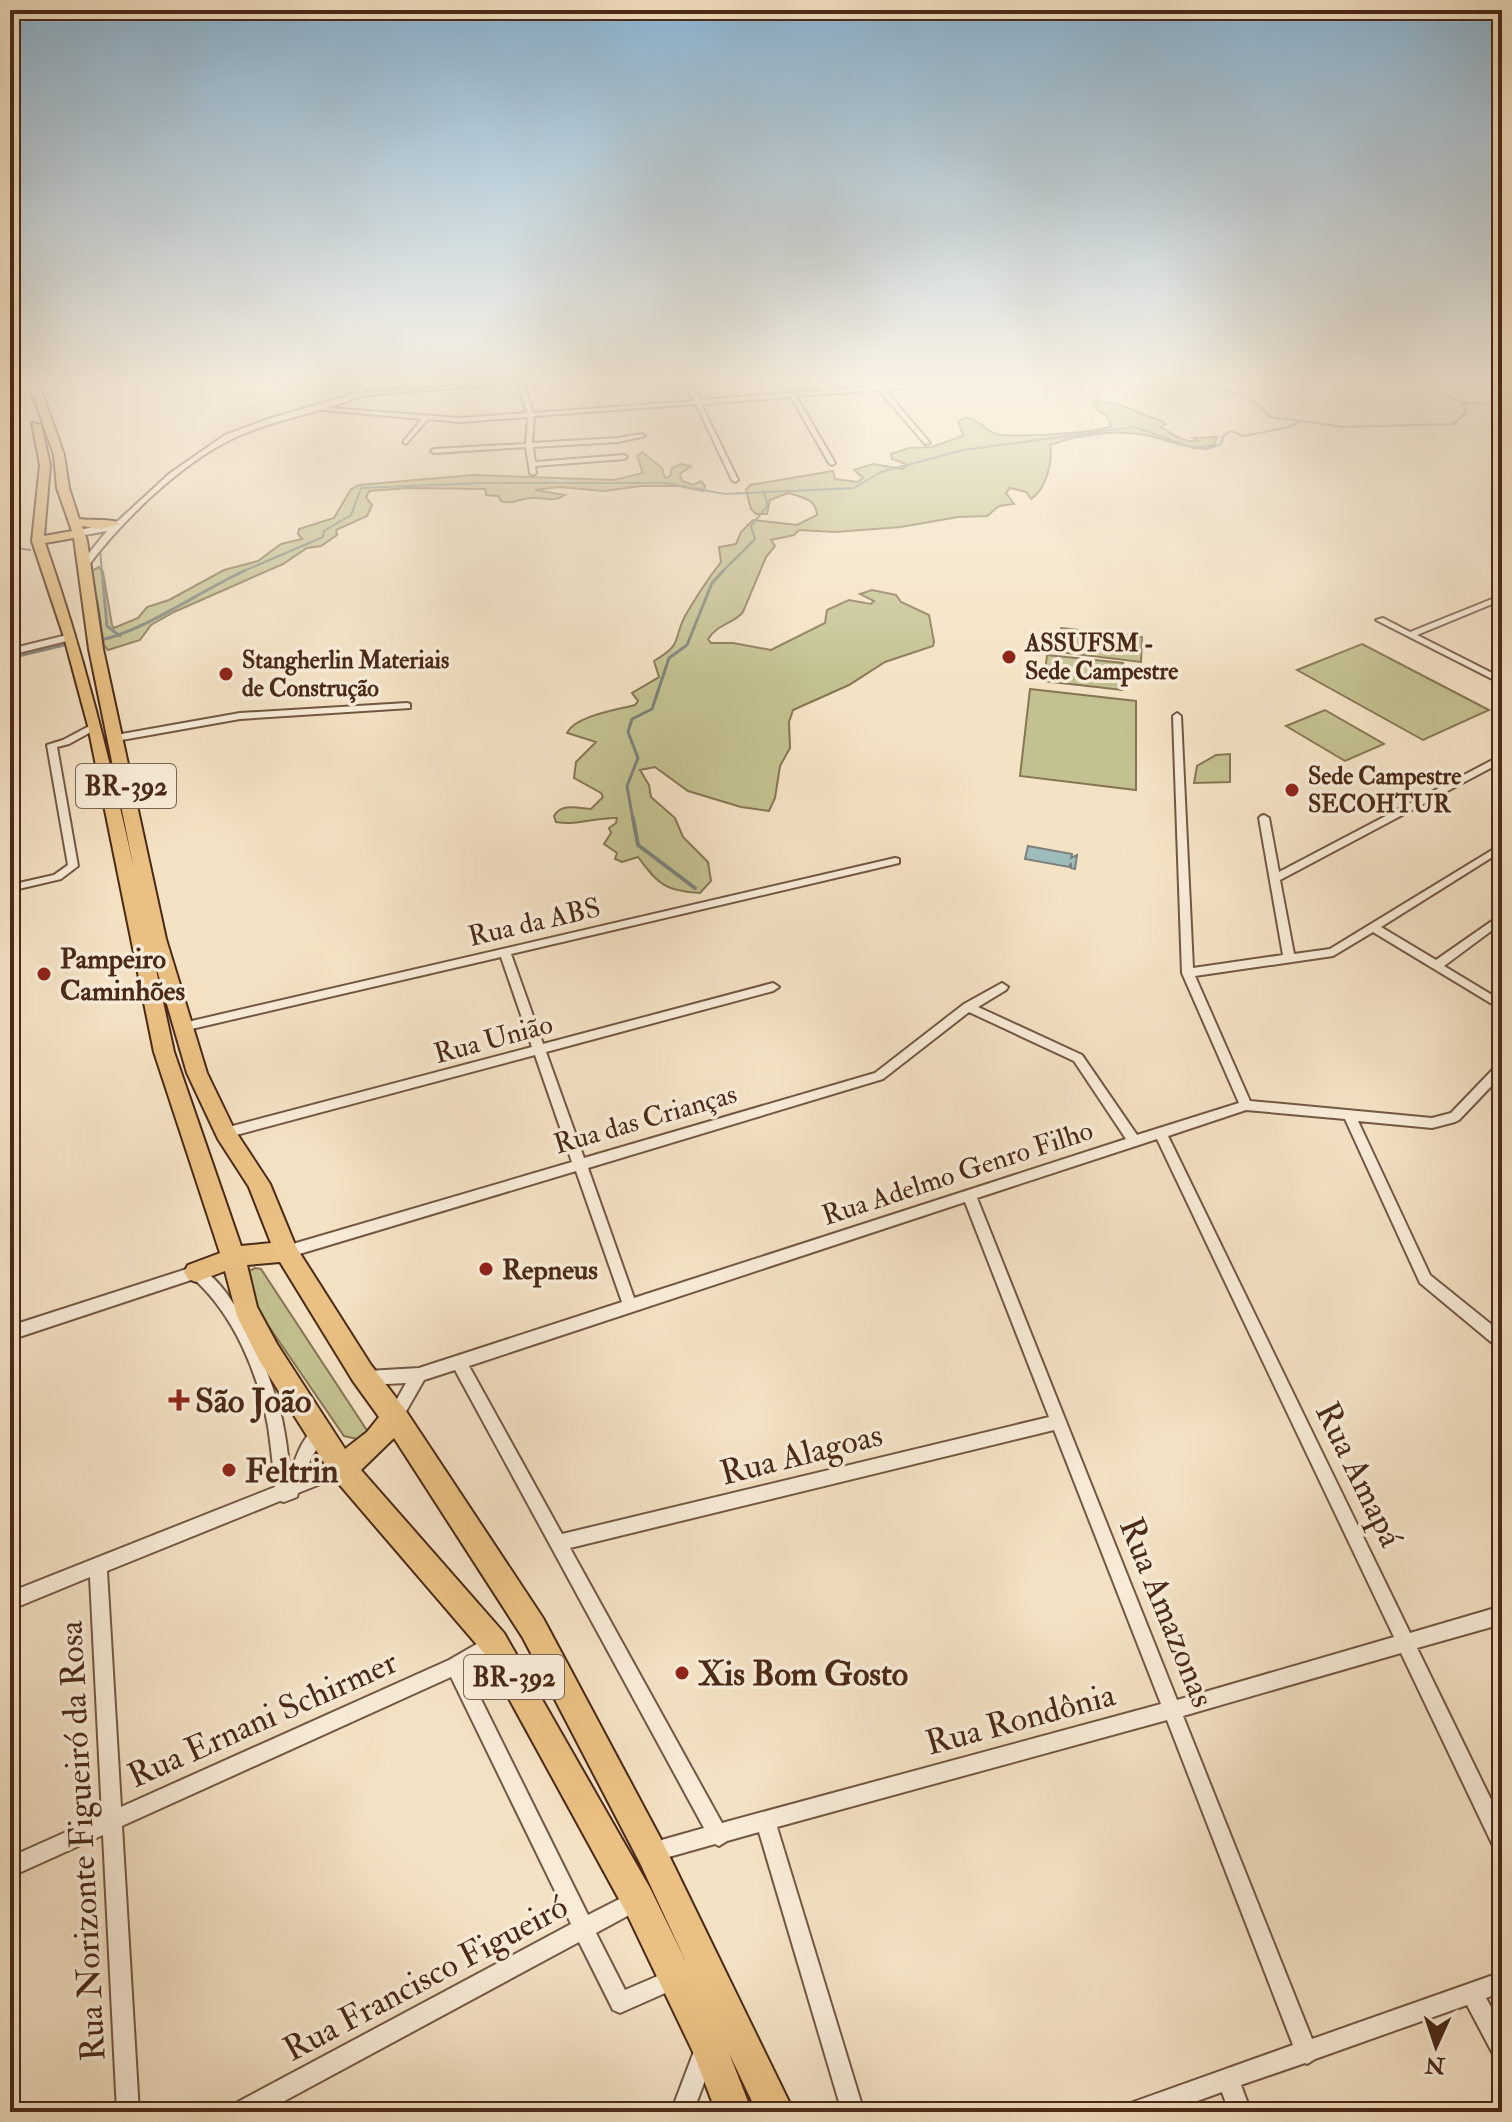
<svg xmlns="http://www.w3.org/2000/svg" width="1512" height="2122" font-family="'IM FELL Double Pica',serif">
	<style>
		.green { fill: #c3c18f; stroke: #867554; stroke-width: 2 }
		.water { fill: #9fbcbd; stroke: #7d817b; stroke-width: 2 }
		.lines { fill: none; stroke-linecap: round; stroke-linejoin: round }
		.stream-far2 { stroke: #7d817b; stroke-width: 2 }
		.stream-far1 { stroke: #7d817b; stroke-width: 3 }
		.stream { stroke: #7d817b; stroke-width: 4 }
		.minor-casing { stroke: #745743; stroke-width: 4 }
		.tertiary-casing { stroke: #745743; stroke-width: 4 }
		.trunk-casing { stroke: #4a2918; stroke-width: 4 }
		.minor { fill: #f8ecd9; fill-rule: evenodd }
		.tertiary { fill: #f8ecd9; fill-rule: evenodd }
		.trunk { fill: #eac182; fill-rule: evenodd }
		.poi-dot { fill: #8f2418; stroke: #f8ecd9; stroke-width: 3 }
		.labels { text-anchor: middle; stroke-width: 7; stroke-linejoin: round; paint-order: stroke }
		.far-poi-label { font-size: 24px; font-weight: bold; fill: #4a2918; stroke: #f8ecd9; text-anchor: start }
		.shield { fill: #f8ecd9; stroke: #7e6452; stroke-width: 2 }
		.shield-label { font-size: 26px; font-weight: bold; fill: #4a2918 }
		.street-label { font-size: 28px; fill: #4a2918; stroke: #f8ecd9 }
		.poi-label { font-size: 28px; font-weight: bold; fill: #4a2918; stroke: #f8ecd9; text-anchor: start }
		.near-poi-label { font-size: 34px; font-weight: bold; fill: #4a2918; stroke: #f8ecd9; text-anchor: start }
		.near-street-label { font-size: 34px; fill: #4a2918; stroke: #f8ecd9 }
	</style>
	<rect width="100%" height="100%" fill="#f4e2c4"/>
	<filter id="stains"><feTurbulence type="fractalNoise" baseFrequency=".0025" numOctaves="4"/><feColorMatrix values="0 0 0 0 .2 0 0 0 0 .09 0 0 0 0 .02 0 0 0 .5 -.17"/></filter>
	<radialGradient id="worn" r=".72"><stop offset=".6" stop-color="#630" stop-opacity="0"/><stop offset="1" stop-color="#630" stop-opacity=".3"/></radialGradient>
	<g class="green">
		<path d="M1093,400L1120,405L1163,422L1166,424L1161,427C1173,434 1183,443 1198,441L1193,438L1217,437L1214,445C1189,452 1170,440 1146,435C1115,430 1079,434 1050,445C1053,462 1046,489 1031,499L1026,492L1010,488L1006,493L1014,504L999,506L987,516L958,517L901,527L835,532L799,530L794,535L771,540L775,546L766,557L743,612C732,625 720,622 708,639L711,643H733L771,650L825,623L827,610L849,600L871,604L874,601L860,594L872,590L896,595L901,602L929,615L934,642L933,646L885,662L849,685L793,710L789,722L790,748L780,766L775,798L769,811L741,807L688,791L655,767L640,770L649,785L651,797L675,818L683,837L708,862L711,881L700,893C665,891 658,884 638,857L622,862L615,859L617,853L604,844L611,833L609,828L616,823L617,818C595,817 578,826 556,822L554,816C561,803 578,808 591,809L603,797L601,793L574,778L576,762L596,742L567,733C575,716 616,710 635,705L638,701L632,693L659,677L654,661C684,643 672,641 685,616C696,597 707,580 721,562L719,547L736,544L741,532L753,520L797,525L817,515C816,499 802,497 788,493L770,500L767,514H756L751,509L746,490L750,485L833,471L835,479L858,482L863,478L854,470L873,464L903,469L908,465L892,459L891,454L909,448L932,447L963,436L958,421C976,411 981,431 997,434C1014,438 1097,433 1112,426L1107,417L1095,408Z"/>
		<path d="M642,452L662,468L665,478L670,476L672,468L681,464L691,466L680,474L682,481L693,485L701,481L705,486L703,491L680,486H641L604,491L559,487L535,490L565,495C553,503 546,497 533,498C520,498 514,505 501,501L498,496L486,495L485,489L408,488L369,491L366,497L372,505L367,516L336,530L337,535L321,546L307,548L283,564L174,612L151,625L140,640L108,650L104,645L98,604L88,573L99,567L103,572L112,625L114,628L138,618L147,607L169,600L224,570L258,561L281,544L302,539L298,534L299,529L334,518L351,489L359,485L473,475L614,480L643,473L637,456Z"/>
		<polygon points="1061,628 1142,637 1141,662 1058,652"/>
		<polygon points="1362,644 1489,710 1423,740 1297,670"/>
		<polygon points="1047,655 1123,663 1122,690 1044,681"/>
		<polygon points="1030,689 1136,701 1136,790 1020,776"/>
		<polygon points="1325,710 1384,744 1345,761 1286,726"/>
		<polygon points="1230,754 1230,782 1194,783 1197,766 1216,755"/>
		<polygon points="255,1268 261,1269 368,1432 361,1440 344,1436 261,1315 245,1281 249,1271"/>
	</g>
	<polygon class="water" points="1028,846 1072,854 1071,858 1077,855 1075,869 1071,868 1071,863 1069,867 1025,859"/>
	<g class="lines">
		<g class="stream-far2">
			<path d="M1185,384C1223,394 1242,384 1270,417L1302,421"/>
			<polyline points="1425,384 1463,403 1502,404"/>
			<polyline points="10,547 30,550"/>
			<polyline points="100,549 102,573"/>
			<polyline points="239,573 323,537 324,531 351,515 361,488 482,483 666,483 725,494 854,488 881,472 963,450 1135,427 1193,448 1207,449 1221,444 1223,436 1231,431 1244,436 1289,427 1302,421 1343,427 1453,424 1466,413 1463,403"/>
			<polyline points="721,573 755,539 751,526 768,505 763,491"/>
		</g>
		<g class="stream-far1">
			<polyline points="102,571 107,626 120,636"/>
			<path d="M101,640C144,631 200,591 244,571"/>
			<polyline points="10,658 64,645"/>
			<polyline points="633,820 627,786 638,758 628,732 632,719 652,709 669,658 687,645 712,583 723,571"/>
		</g>
		<polyline class="stream" points="633,818 638,845 695,888"/>
		<g class="minor-casing">
			<g id="minor">
				<polygon points="470,384 497,384 358,396 355,394"/>
				<polygon points="518,384 524,384 533,413 694,401 686,384 692,384 700,400 910,384 912,387 885,390 930,443 925,444 879,390 796,396 835,463 832,465 829,463 791,397 701,404 738,480 735,482 732,480 696,404 534,416 532,443 618,438 642,434 645,436 618,442 533,447 535,462 624,455 627,457 624,459 535,466 536,473 533,475 530,473 526,447 434,453 431,451 434,449 526,444 528,417 460,422 428,419 406,444 403,442 422,419 313,409 316,407 460,418 527,413"/>
				<polygon points="1502,595 1502,600 1417,635 1502,678 1502,684 1376,620 1383,618 1410,632"/>
				<polygon points="407,703 410,704 410,708 240,719 116,741 112,738 116,735 240,713"/>
				<path d="M1177,713L1181,716L1193,968L1283,955L1259,818L1261,816L1264,815L1269,818L1279,872L1502,755V762L1280,880L1294,954L1330,949L1502,844V851L1381,927L1436,960L1502,914V923L1444,966L1502,1001V1010L1373,932L1333,956L1195,976L1250,1101L1432,1118L1451,1113L1498,1064L1502,1062V1075L1459,1120L1455,1122L1432,1128L1358,1121L1430,1275L1502,1333V1349L1497,1347L1420,1283L1345,1119L1246,1110L1168,1136L1410,1633L1502,1606V1624L1417,1648L1502,1822V1853L1495,1850L1401,1653L1183,1716L1312,2039L1502,1972V1992L1486,1998L1502,2027V2059L1494,2056L1467,2005L1315,2059L1307,2064L1305,2063L1241,2085L1251,2112H1229L1222,2092L1167,2112H1125L1128,2104L1136,2101L1293,2045L1167,1720L777,1827L864,2112H842L759,1832L727,1841L719,1846L715,1844L651,1862L644,1859L641,1852L644,1845L704,1828L455,1370L424,1380L400,1422L395,1424L390,1422L387,1417L406,1383L367,1385L362,1383L360,1378L362,1373L367,1371L419,1368L622,1302L576,1171L286,1258L281,1256L279,1252L281,1248L286,1246L572,1162L535,1055L225,1138L221,1137L219,1133L221,1129L225,1128L532,1047L501,957L183,1031L177,1027L183,1023L895,858L899,859V863L511,954L543,1044L773,983L779,987L773,991L546,1052L584,1158L875,1073L964,1004L1002,983L1008,987L1006,990L978,1007L1082,1055L1137,1135L1239,1103L1182,973L1173,716ZM969,1012L1074,1061L1126,1139L634,1298L588,1168L883,1079ZM1157,1139L1394,1637L1177,1700L977,1198ZM965,1202L1049,1417L562,1534L469,1366ZM1054,1430L1161,1704L722,1823L570,1548Z"/>
				<polygon points="95,723 98,724 98,728 69,744 57,747 78,866 61,879 10,891 10,885 54,875 68,865 47,745 63,740"/>
				<path d="M196,1266C236,1283 272,1378 282,1419C286,1437 288,1455 290,1474C296,1457 303,1434 319,1426L324,1428L327,1433L311,1458L305,1475L342,1460L348,1463L350,1468L348,1473L298,1493L297,1497L284,1502L280,1501L107,1571L121,1807L449,1660L494,1634L500,1637L503,1643L500,1649L466,1669L588,1915L635,1891L642,1894L645,1901L642,1908L596,1933L625,1990L674,1969L681,1972L684,1979L681,1986L620,2013L613,2010L579,1942L264,2112H231L234,2104L571,1924L451,1677L122,1826L139,2112H117L103,1835L10,1877V1857L102,1816L90,1577L10,1610V1592L275,1487C273,1466 271,1446 268,1426C258,1373 234,1315 194,1279L10,1340V1326Z"/>
				<polygon points="704,2043 712,2046 715,2054 693,2112 671,2112 696,2046"/>
			</g>
		</g>
		<g class="tertiary-casing">
			<g id="tertiary">
				<path d="M362,384H370L361,396C323,412 281,418 243,434C187,457 124,518 88,566L80,564L107,531L79,536L74,533L76,531L118,521L169,474L225,435L268,419L343,397L355,392Z"/>
				<polygon points="71,634 75,635 75,639 10,655 10,649"/>
			</g>
		</g>
		<g class="trunk-casing">
			<path id="trunk" d="M29,384H39L64,455L69,488L79,519C91,521 112,518 121,524L100,529L82,526L87,541L103,649L166,939L207,1073L234,1129L270,1184L296,1247L371,1365L404,1408L543,1618L662,1841L794,2112H757L729,2053L752,2112H716L693,2052L626,1912L484,1653L333,1477L259,1360L237,1316L225,1271L196,1282L188,1279L184,1272L188,1265L220,1253L154,1052L88,726L64,637L32,541L40,465L32,423L41,425L50,465L44,536L72,531L57,488L54,455ZM74,538L89,649L134,869C109,756 83,652 45,543ZM153,956L187,1073L218,1139L249,1187L271,1243L241,1246L174,1052ZM280,1262L353,1381L379,1417L367,1432L345,1449L277,1344L257,1307L247,1265ZM394,1438L523,1638L640,1863L687,1964L650,1888L504,1633L361,1470Z"/>
		</g>
		<use href="#minor" class="minor"/>
		<use href="#tertiary" class="tertiary"/>
		<use href="#trunk" class="trunk"/>
	</g>
	<linearGradient id="sky" x2="0" y2="1"><stop stop-color="#8bb7d7"/><stop offset="0.56" stop-color="#faf2e4"/><stop offset="1" stop-color="#faf2e4" stop-opacity="0"/></linearGradient>
	<rect width="1512" height="681" fill="url(#sky)"/>
	<g class="poi-dot">
		<circle cx="1009" cy="657" r="8"/>
		<circle cx="226" cy="674" r="8"/>
		<circle cx="1292" cy="790" r="8"/>
		<circle cx="44" cy="974" r="8"/>
		<circle cx="486" cy="1269" r="8"/>
		<path d="M175 1388h8v8h8v8h-8v8h-8v-8h-8v-8h8z"/>
		<circle cx="229" cy="1470" r="8"/>
		<circle cx="682" cy="1673" r="8"/>
	</g>
	<g class="labels">
		<g class="far-poi-label">
			<text x="1025" y="651">ASSUFSM -<tspan x="1025" dy="28">Sede Campestre</tspan></text>
			<text x="242" y="668">Stangherlin Materiais<tspan x="242" dy="28">de Construção</tspan></text>
			<text x="1308" y="784">Sede Campestre<tspan x="1308" dy="28">SECOHTUR</tspan></text>
		</g>
		<g class="shield">
			<rect x="76" y="764" width="100" height="44" rx="6"/>
			<rect x="464" y="1655" width="100" height="44" rx="6"/>
		</g>
		<g class="shield-label">
			<text x="126" y="795">BR-392</text>
			<text x="514" y="1686">BR-392</text>
		</g>
		<g class="street-label">
			<text transform="translate(534 921) rotate(-13)" y="10">Rua da ABS</text>
			<text transform="translate(493 1038) rotate(-15)" y="10">Rua União</text>
			<text transform="translate(645 1118) rotate(-16)" y="10">Rua das Crianças</text>
			<text transform="translate(957 1172) rotate(-18)" y="10">Rua Adelmo Genro Filho</text>
		</g>
		<g class="poi-label">
			<text x="60" y="968">Pampeiro<tspan x="60" dy="32">Caminhões</tspan></text>
			<text x="502" y="1279">Repneus</text>
		</g>
		<g class="near-poi-label">
			<text x="195" y="1412">São João</text>
			<text x="245" y="1482">Feltrin</text>
			<text x="698" y="1685">Xis Bom Gosto</text>
		</g>
		<g class="near-street-label">
			<text transform="translate(801 1453) rotate(-14)" y="12">Rua Alagoas</text>
			<text transform="translate(1360 1474) rotate(64)" y="12">Rua Amapá</text>
			<text transform="translate(1168 1612) rotate(68)" y="12">Rua Amazonas</text>
			<text transform="translate(262 1718) rotate(-24)" y="12">Rua Ernani Schirmer</text>
			<text transform="translate(1020 1718) rotate(-15)" y="12">Rua Rondônia</text>
			<text transform="translate(81 1841) rotate(-93)" y="12">Rua Norizonte Figueiró da Rosa</text>
			<text transform="translate(425 1977) rotate(-28)" y="12">Rua Francisco Figueiró</text>
		</g>
	</g>
	<rect width="1512" height="2122" fill="none" stroke="#f4e2c4" stroke-width="40"/>
	<rect x="12" y="12" width="1488" height="2098" fill="none" stroke="#4a2918" stroke-width="4"/>
	<rect x="20" y="20" width="1472" height="2082" fill="none" stroke="#4a2918" stroke-width="2"/>
	<g transform="translate(1436 2046) rotate(183)" stroke="#f8ecd9" stroke-width="6" paint-order="stroke">
	<path d="M0-6L14 30L0 20L-14 30Z" fill="#4a2918"/>
	<text y="-12" font-size="22" font-weight="bold" text-anchor="middle" fill="#4a2918">N</text>
	</g>
	<rect width="100%" height="100%" filter="url(#stains)"/>
	<rect width="100%" height="100%" fill="url(#worn)"/>
</svg>
